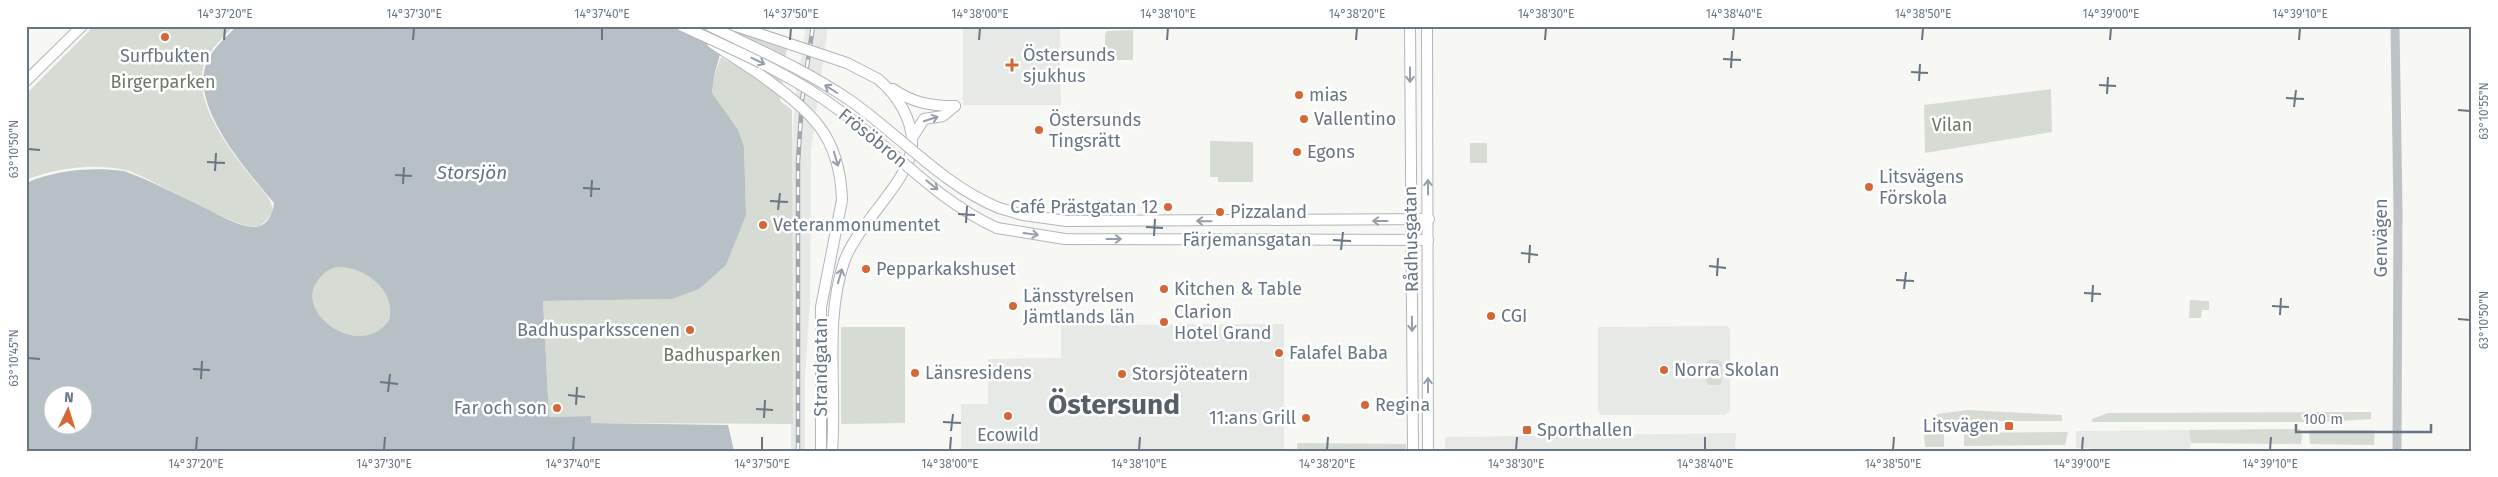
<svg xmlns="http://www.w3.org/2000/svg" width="2498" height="477" font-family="'Fira Sans',sans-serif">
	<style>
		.built { fill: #e7e9e7 }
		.green { fill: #d6dbd4 }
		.water { fill: #b7c0c5; fill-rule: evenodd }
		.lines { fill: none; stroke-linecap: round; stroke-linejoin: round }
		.secondary-casing { stroke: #b1b6bb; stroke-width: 12 }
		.tertiary { stroke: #bec2c6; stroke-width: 9 }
		.secondary { stroke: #fff; stroke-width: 10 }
		.rail-casing { stroke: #a0a6ac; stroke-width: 4.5 }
		.rail { stroke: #fff; stroke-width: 2.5; stroke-dasharray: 8; stroke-linecap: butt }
		.secondary-bridge-casing { stroke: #b1b6bb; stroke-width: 12; stroke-linecap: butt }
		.secondary-bridge { stroke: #fff; stroke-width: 10 }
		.oneway { stroke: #959ea8 }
		.ticks { fill: none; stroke: #687583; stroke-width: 2 }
		.poi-dot { fill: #d56736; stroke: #fff; stroke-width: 2 }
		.labels { text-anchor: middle; stroke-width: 5; stroke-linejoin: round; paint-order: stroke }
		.poi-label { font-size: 18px; fill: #687583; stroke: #fff; text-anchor: start }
		.park-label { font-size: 18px; fill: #697a67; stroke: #fff }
		.street-label { font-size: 18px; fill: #687583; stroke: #fff }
		.water-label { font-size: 19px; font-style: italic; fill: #64767f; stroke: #fff }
		.town-label { font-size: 28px; font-weight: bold; fill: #565f68; stroke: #fff }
		.neatline { fill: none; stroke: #687583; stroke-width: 2 }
		.ticks-label { font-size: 12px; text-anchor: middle; fill: #687583 }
	</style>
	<rect width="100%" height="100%" fill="#f7f7f4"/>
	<g class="built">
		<polygon points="806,26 828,26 811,150 810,303 805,377 805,451 791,451 791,162 795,99"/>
		<polygon points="963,26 1060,26 1061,105 963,105"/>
		<polygon points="1284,324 1284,451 961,451 961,404 988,404 988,359 1061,358 1061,325"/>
		<polygon points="1727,326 1730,329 1730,411 1725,415 1601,415 1598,411 1598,327"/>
		<polygon points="2189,430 2191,443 2189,451 2090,451 2090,448 2076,448 2076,431"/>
		<polygon points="1736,433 1735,451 1445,451 1445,437"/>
	</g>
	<g class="green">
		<path d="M94,26H234C224,37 211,48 205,62C190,100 230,150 252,178C260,189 273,198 273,213C269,216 264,224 259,226C239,233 151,176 125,170C94,163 55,168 26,180V94Z"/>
		<polygon points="736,30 787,46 780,101 792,110 793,424 591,423 591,416 549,417 543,301 672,299 746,215 744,147 712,93 714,76 721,57 729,62"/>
		<polygon points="1133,30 1133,60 1109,60 1105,57 1105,35 1107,31"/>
		<polygon points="2051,89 2052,132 1925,153 1924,105"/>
		<polygon points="1210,141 1253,142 1253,182 1218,182 1218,177 1210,177"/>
		<rect x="1470" y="143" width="17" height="20"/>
		<path d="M338,267C364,266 397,291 389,320C361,361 294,313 317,282C323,273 328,269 338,267Z"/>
		<polygon points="2190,300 2209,301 2209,310 2202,310 2201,318 2189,318"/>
		<polygon points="841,327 905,327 905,423 841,424"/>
		<polygon points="1709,360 1719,360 1722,363 1722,382 1719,385 1709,385 1706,381 1706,362"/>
		<polygon points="1968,410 2062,415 2062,421 1936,421 1937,414"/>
		<polygon points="2371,412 2371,419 2326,422 2092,422 2092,419 2108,413"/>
		<polygon points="2300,429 2302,436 2301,444 2191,443 2189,430"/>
		<polygon points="2309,430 2375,430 2374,445 2310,444"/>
		<polygon points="2068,432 2065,445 1964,446 1964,433"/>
		<polygon points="1924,434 1944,434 1944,447 1925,447"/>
		<polygon points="1297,443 1406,444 1406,451 1297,451"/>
	</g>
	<path class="water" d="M237,26H728L714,76L712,93L738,130L744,147L746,215L726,265L699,289L672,299L543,301L549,417L591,416V423L728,425L734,451H26V183C56,170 91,167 124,171C152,181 180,196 207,209C221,216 238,226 254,227C267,227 273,214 274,203C248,172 188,105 207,62C213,48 227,36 237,26ZM338,267C364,266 397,291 389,320C361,361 294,313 317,282C323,273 328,269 338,267ZM52,394H82V424H52Z"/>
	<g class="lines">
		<g class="secondary-casing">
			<g id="secondary">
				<polyline points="1410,26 1413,451"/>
				<polyline points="1427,26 1428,451"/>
				<polyline points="712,43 758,73"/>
				<polyline points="26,81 82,26"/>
				<path d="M893,89C913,103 931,106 955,106"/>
				<polyline points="912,138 924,119 943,116 955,106"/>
				<polyline points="999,208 1023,215 1067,221 1429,219"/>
				<polyline points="997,228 1065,239 1428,240"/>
				<polyline points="821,451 821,307 842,200"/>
				<path d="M832,451C837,388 824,322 844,262C858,222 910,182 912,145C913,119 897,95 878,79"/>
			</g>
		</g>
		<polyline class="tertiary" points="2395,26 2398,210 2397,451"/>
		<use href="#secondary" class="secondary"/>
		<g class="rail-casing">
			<polyline id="rail" points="798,451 798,162 802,100 813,26"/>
		</g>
		<use href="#rail" class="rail"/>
		<g class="secondary-bridge-casing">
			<g id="secondary-bridge">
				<path d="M682,26C736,51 791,74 839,110C892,148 937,201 997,228"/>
				<path d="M710,26C757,49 805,70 848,99C899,134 941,184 999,208"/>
				<polyline points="736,26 847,63 878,79"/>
				<path d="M758,73C809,111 840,132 842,200"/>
			</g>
		</g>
		<use href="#secondary-bridge" class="secondary-bridge"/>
	</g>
	<defs><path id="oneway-shaft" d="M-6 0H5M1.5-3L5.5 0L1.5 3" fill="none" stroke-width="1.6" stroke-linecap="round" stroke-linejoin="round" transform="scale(1.25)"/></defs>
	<g class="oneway">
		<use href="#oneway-shaft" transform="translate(758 61) rotate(26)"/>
		<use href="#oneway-shaft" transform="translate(1410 75) rotate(90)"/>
		<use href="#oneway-shaft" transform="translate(831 89) rotate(-148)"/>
		<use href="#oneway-shaft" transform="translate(931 119) rotate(-18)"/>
		<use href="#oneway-shaft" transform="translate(836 159) rotate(74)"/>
		<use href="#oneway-shaft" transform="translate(932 185) rotate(39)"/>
		<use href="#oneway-shaft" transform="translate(1428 187) rotate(-91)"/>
		<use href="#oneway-shaft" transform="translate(1204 221) rotate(-179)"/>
		<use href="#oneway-shaft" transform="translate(1380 221) rotate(180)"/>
		<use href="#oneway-shaft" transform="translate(1031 234) rotate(8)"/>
		<use href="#oneway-shaft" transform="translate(1114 239)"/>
		<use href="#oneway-shaft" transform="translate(840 276) rotate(-74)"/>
		<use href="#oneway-shaft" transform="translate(1412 324) rotate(89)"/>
		<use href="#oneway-shaft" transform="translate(1428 385) rotate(-90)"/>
	</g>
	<path class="ticks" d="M224,40L225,28M413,40L414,28M602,40V28M790,40L791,28M979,40L980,28M1167,40L1168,28M1356,40L1357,28M1545,40L1546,28M1733,40L1734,28M1922,40L1923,28M2110,40L2111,28M2299,40L2300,28M1723,59L1741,60M1731,68L1732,51M1911,72L1928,73M1919,81L1920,64M2099,85L2116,86M2107,94L2108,77M2286,98L2304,99M2294,107L2296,90M2458,110L2470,111M28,149L40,150M207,162L225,163M215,171L216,153M395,175L412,176M403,184L404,167M583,188L600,189M591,197L592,180M770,201L788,202M778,210L780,193M958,214L975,215M966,223L967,206M1146,227L1163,228M1154,236L1155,219M1333,240L1351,241M1341,250L1343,232M1521,253L1538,255M1529,263L1530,245M1709,266L1726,268M1717,276L1718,258M1896,280L1914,281M1904,289L1906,272M2084,293L2101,294M2092,302L2093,285M2272,306L2289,307M2280,315L2281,298M2458,319L2470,320M28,358L40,359M193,369L210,370M201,379L202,361M380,382L398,384M388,392L390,374M568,395L585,397M576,405L577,387M756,409L773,410M764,418L765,400M943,422L961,423M951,431L953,414M196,450L197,437M384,450L385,437M573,450L574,437M762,450V437M950,450L951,437M1139,450L1140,437M1327,450L1328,437M1516,450L1517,437M1705,450V437M1893,450L1894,437M2082,450L2083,437M2270,450L2271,437"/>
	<g class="poi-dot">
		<circle cx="165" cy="37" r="5"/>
		<path d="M1009.5 57.5h5v5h5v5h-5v5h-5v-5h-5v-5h5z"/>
		<circle cx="1299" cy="95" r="5"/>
		<circle cx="1304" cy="119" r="5"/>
		<circle cx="1039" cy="130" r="5"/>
		<circle cx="1297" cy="152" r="5"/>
		<circle cx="1869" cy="187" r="5"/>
		<circle cx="1168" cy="207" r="5"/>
		<circle cx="1220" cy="212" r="5"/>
		<circle cx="763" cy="225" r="5"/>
		<circle cx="866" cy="269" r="5"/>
		<circle cx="1164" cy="289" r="5"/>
		<circle cx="1013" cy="306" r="5"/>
		<circle cx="1491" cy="316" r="5"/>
		<circle cx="1164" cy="322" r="5"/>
		<circle cx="690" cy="330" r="5"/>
		<circle cx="1279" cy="353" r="5"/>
		<circle cx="1664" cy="370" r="5"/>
		<circle cx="915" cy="373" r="5"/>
		<circle cx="1122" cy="374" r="5"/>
		<circle cx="1365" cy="405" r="5"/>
		<circle cx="557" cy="408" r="5"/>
		<circle cx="1008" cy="416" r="5"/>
		<circle cx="1306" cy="418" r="5"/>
		<rect x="2004" y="421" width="10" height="10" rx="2.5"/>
		<rect x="1522" y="425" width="10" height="10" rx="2.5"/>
	</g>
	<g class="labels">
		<g class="poi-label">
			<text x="1023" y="61">Östersunds<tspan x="1023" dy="21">sjukhus</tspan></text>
			<text x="165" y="62" text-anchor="middle">Surfbukten</text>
			<text x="1309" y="101">mias</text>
			<text x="1314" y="125">Vallentino</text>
			<text x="1049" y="126">Östersunds<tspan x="1049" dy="21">Tingsrätt</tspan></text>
			<text x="1307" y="158">Egons</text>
			<text x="1879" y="183">Litsvägens<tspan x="1879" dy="21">Förskola</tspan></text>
			<text x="1158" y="213" text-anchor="end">Café Prästgatan 12</text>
			<text x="1230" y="218">Pizzaland</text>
			<text x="773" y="231">Veteranmonumentet</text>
			<text x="876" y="275">Pepparkakshuset</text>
			<text x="1174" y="295">Kitchen &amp; Table</text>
			<text x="1023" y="302">Länsstyrelsen<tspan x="1023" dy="21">Jämtlands län</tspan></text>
			<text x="1174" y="318">Clarion<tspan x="1174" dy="21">Hotel Grand</tspan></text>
			<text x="1501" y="322">CGI</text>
			<text x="680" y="336" text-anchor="end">Badhusparksscenen</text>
			<text x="1289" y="359">Falafel Baba</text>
			<text x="1674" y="376">Norra Skolan</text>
			<text x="925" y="379">Länsresidens</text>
			<text x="1132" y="380">Storsjöteatern</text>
			<text x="1375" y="411">Regina</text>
			<text x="547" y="414" text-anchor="end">Far och son</text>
			<text x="1296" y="424" text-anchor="end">11:ans Grill</text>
			<text x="1999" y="432" text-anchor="end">Litsvägen</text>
			<text x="1537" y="436">Sporthallen</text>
			<text x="1008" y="441" text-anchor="middle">Ecowild</text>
		</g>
		<g class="park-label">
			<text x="163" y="88">Birgerparken</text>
			<text x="1952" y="131">Vilan</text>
			<text x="722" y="361">Badhusparken</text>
		</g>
		<g class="street-label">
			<text transform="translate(873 138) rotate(39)" y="6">Frösöbron</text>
			<text transform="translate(2381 238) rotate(-90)" y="6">Genvägen</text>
			<text transform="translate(1411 239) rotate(-91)" y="6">Rådhusgatan</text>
			<text x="1247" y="246">Färjemansgatan</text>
			<text transform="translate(821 367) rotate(-90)" y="6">Strandgatan</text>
		</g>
		<g class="water-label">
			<text x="472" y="179">Storsjön</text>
		</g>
		<g class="town-label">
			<text x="1114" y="414">Östersund</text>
		</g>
	</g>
	<rect width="2498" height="477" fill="none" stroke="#ffffff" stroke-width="55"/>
	<g transform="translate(68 410) rotate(4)"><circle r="24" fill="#ffffff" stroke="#c3c8cd"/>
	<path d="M0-4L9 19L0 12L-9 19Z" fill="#d56736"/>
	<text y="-8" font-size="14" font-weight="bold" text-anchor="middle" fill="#687583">N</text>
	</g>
	<path d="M2296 424v8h135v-8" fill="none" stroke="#687583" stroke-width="2.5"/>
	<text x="2303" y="424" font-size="15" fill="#687583" stroke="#ffffff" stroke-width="4" paint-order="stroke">100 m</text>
	<rect x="28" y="28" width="2442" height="422" class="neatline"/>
	<g class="ticks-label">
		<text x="225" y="18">14°37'20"E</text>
		<text x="414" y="18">14°37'30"E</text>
		<text x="602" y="18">14°37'40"E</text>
		<text x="791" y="18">14°37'50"E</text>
		<text x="980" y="18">14°38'00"E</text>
		<text x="1168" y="18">14°38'10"E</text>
		<text x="1357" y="18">14°38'20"E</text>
		<text x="1546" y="18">14°38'30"E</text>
		<text x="1734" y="18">14°38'40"E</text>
		<text x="1923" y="18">14°38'50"E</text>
		<text x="2111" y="18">14°39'00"E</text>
		<text x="2300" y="18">14°39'10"E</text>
		<text transform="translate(2484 111) rotate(-90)" y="4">63°10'55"N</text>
		<text transform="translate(14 149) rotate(-90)" y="4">63°10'50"N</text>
		<text transform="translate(2484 320) rotate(-90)" y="4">63°10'50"N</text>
		<text transform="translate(14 358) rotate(-90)" y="4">63°10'45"N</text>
		<text x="196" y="468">14°37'20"E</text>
		<text x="384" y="468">14°37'30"E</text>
		<text x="573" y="468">14°37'40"E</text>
		<text x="762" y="468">14°37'50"E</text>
		<text x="950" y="468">14°38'00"E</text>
		<text x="1139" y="468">14°38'10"E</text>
		<text x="1327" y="468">14°38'20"E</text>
		<text x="1516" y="468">14°38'30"E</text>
		<text x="1705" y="468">14°38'40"E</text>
		<text x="1893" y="468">14°38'50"E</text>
		<text x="2082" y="468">14°39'00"E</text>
		<text x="2270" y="468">14°39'10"E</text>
	</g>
</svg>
